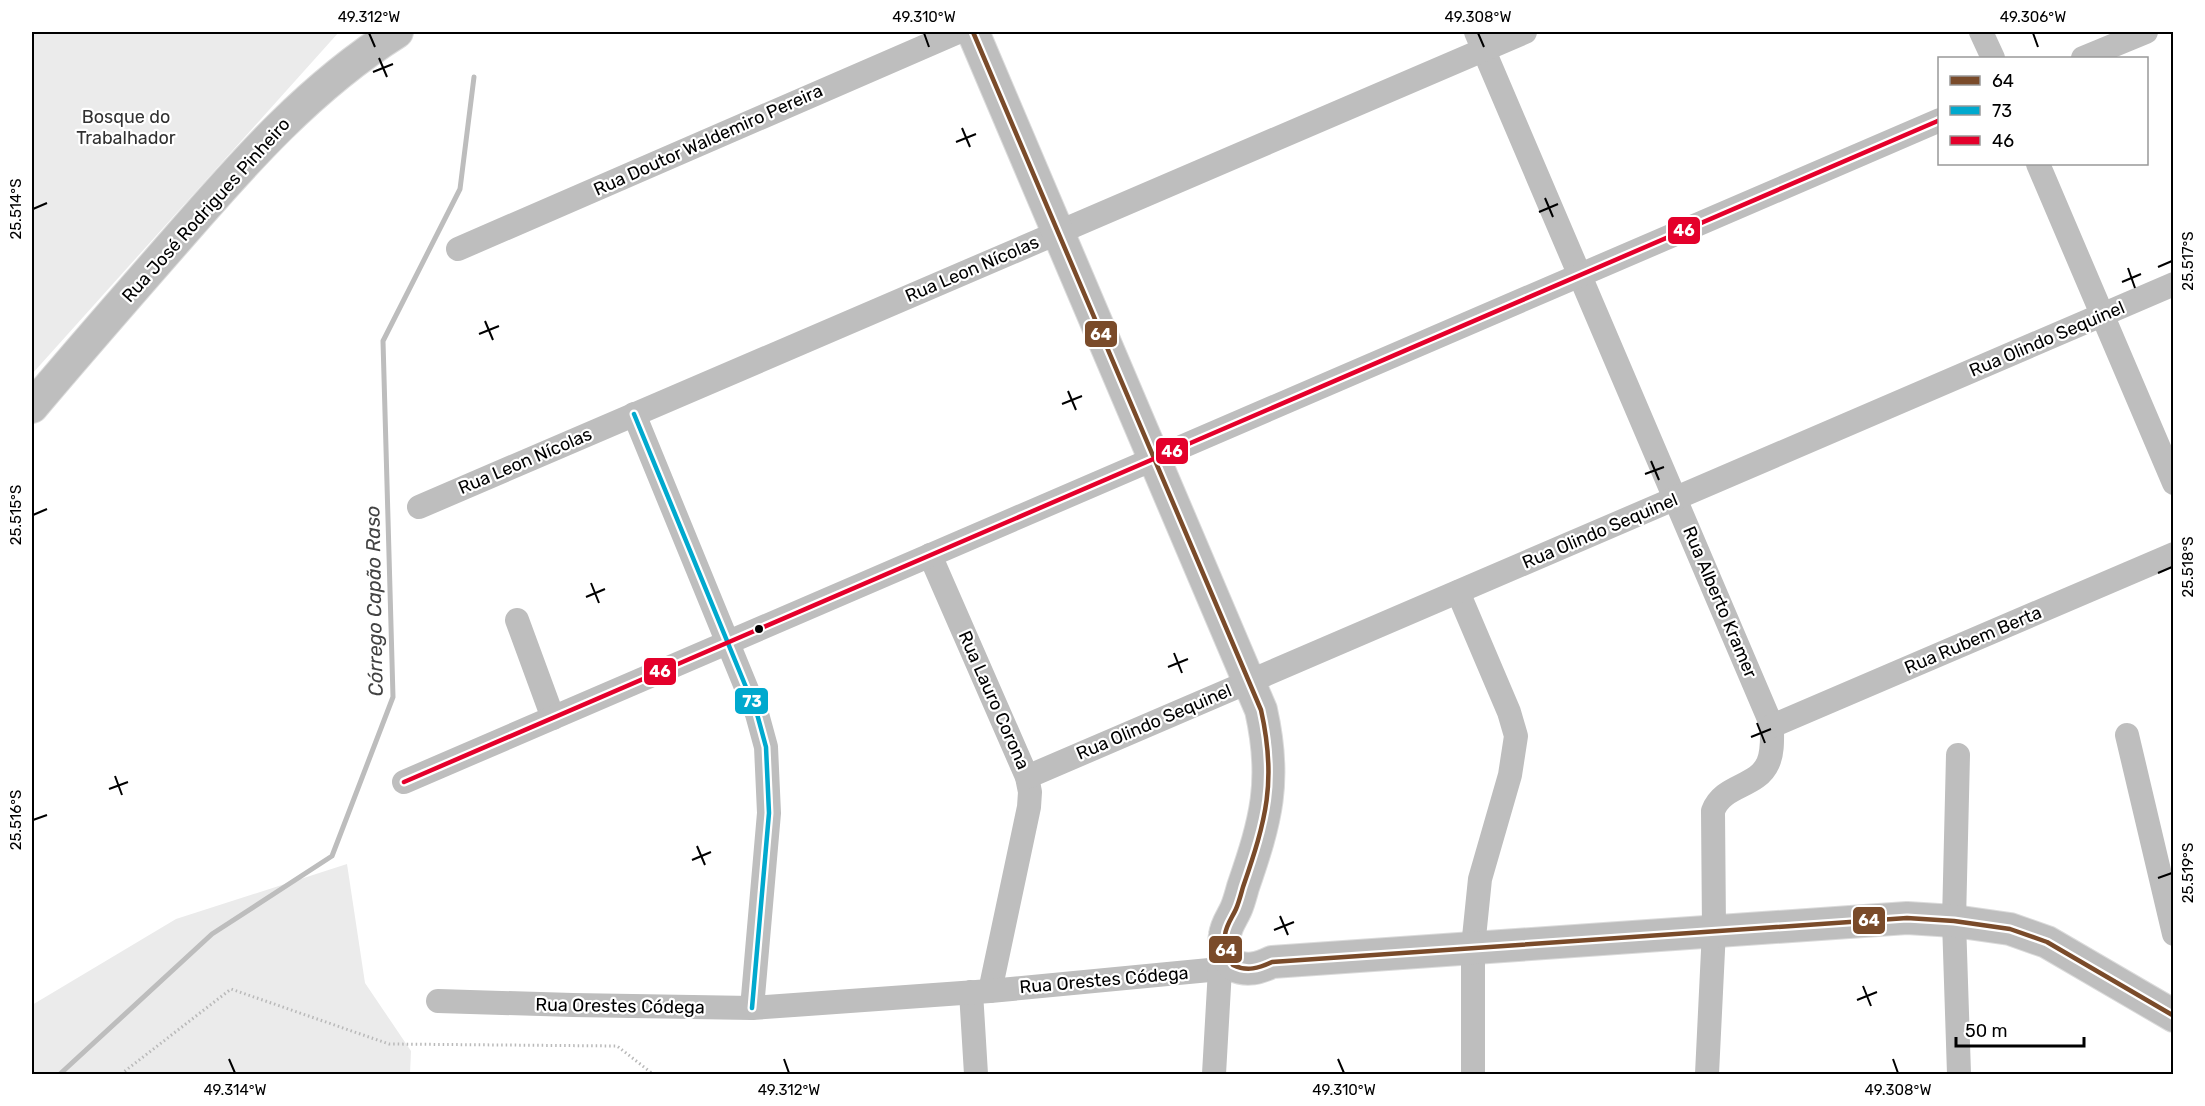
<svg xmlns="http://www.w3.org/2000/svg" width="2205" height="1106" font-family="Rubik,sans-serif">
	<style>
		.green { fill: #ebebeb }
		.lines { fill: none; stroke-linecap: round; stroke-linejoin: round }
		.stream { stroke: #bdbdbd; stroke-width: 5 }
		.major-casing { stroke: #dbdbdb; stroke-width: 34 }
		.path { stroke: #b9b9b9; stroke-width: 3; stroke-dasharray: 1.5 3; stroke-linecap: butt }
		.minor { stroke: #bebebe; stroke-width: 24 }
		.major { stroke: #bebebe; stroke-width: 32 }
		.bus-1-casing { stroke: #fff; stroke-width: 9 }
		.bus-2-casing { stroke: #fff; stroke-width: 9 }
		.bus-3-casing { stroke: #fff; stroke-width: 9 }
		.bus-1 { stroke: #7a4b2a; stroke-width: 4.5 }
		.bus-2 { stroke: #00a9ce; stroke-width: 4.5 }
		.bus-3 { stroke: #e4002b; stroke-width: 4.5 }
		.ticks { fill: none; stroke: #000; stroke-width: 2 }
		.bus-dot { fill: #000; stroke: #fff; stroke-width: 2 }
		.labels { text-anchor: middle; stroke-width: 4.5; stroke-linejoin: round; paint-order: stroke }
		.park-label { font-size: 18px; fill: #313131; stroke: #fff }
		.street-label { font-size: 18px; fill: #000; stroke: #fff }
		.water-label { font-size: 20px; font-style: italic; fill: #424242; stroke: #fff }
		.line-badge { stroke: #fff; stroke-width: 2 }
		.badge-label { font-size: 16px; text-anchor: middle; font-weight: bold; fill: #fff }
		.neatline { fill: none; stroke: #000; stroke-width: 2 }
		.ticks-label { font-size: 15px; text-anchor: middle; fill: #000 }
	</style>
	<rect width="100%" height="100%" fill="#fff"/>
	<g class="green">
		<polygon points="32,32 339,32 32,374"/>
		<polygon points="347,864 365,983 411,1051 410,1074 32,1074 32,1005 176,919"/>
	</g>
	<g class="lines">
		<polyline class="stream" points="60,1074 212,934 332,856 393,697 383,341 460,189 474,77"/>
		<g class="major-casing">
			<g id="major">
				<path d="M973,32L1261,710C1277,781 1266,820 1243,887C1241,894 1239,902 1236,909C1232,918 1226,925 1225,935C1223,945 1226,956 1233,965C1247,972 1259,968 1272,962L1907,918L1954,921L2010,929L2047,942L2174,1016"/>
				<path d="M32,407C80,350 129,294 178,238C244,162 311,86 397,32"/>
			</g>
		</g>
		<polyline class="path" points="121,1074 231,989 389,1044 617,1046 653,1074"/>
		<g class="minor">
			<path d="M1476,32L1772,726C1772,738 1773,752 1768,763C1757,788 1723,784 1713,811L1714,930L1707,1074"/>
			<polyline points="1981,32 1993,58"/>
			<polyline points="2083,58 2146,32"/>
			<polyline points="2038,164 2174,483"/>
			<polyline points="458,249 958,32"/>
			<polyline points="634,414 757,714 766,747 769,813 752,1008"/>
			<polyline points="419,507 1525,32"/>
			<polyline points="930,555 1027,777 1030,792 1029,807 990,991"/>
			<polyline points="1458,592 1509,712 1516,736 1510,775 1480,879 1473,947 1473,1074"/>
			<polyline points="517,620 553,718"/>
			<polyline points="1772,726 2174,554"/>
			<polyline points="2127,735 2174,934"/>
			<polyline points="1958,755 1954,921 1959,1074"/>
			<polyline points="1027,777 2174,284"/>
			<polyline points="404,782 1940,120"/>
			<polyline points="971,992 976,1074"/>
			<polyline points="438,1001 573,1005 752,1008 990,991 1220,969 1230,961"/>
			<polyline points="1214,1074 1220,969"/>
		</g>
		<use href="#major" class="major"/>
		<g class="bus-1-casing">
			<path id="bus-1" d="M973,32L1261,710C1277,781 1266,820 1243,887C1241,894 1239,902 1236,909C1232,918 1226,925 1225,935C1223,945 1226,956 1233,965C1247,972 1259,968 1272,962L1907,918L1954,921L2010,929L2047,942L2174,1016"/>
		</g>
		<g class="bus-2-casing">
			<polyline id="bus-2" points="634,414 757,714 766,747 769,813 752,1008"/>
		</g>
		<g class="bus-3-casing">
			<polyline id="bus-3" points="404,782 1940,120"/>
		</g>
		<use href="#bus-1" class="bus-1"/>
		<use href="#bus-2" class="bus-2"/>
		<use href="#bus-3" class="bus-3"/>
	</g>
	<path class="ticks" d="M369,33L375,47M924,33L929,47M1478,33L1484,47M2033,33L2038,47M379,58L387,77M373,72L393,64M962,128L970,147M956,142L976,134M1545,198L1553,217M33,209L47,203M1539,212L1558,204M2158,267L2172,261M2128,268L2135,288M2122,282L2141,274M485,321L493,340M479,334L499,326M1068,391L1076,410M1062,404L1082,396M1651,461L1659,480M1645,474L1664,467M33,515L47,509M2158,573L2172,567M591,583L599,603M586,597L605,589M1174,653L1182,673M1168,667L1188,659M1757,723L1765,743M1751,737L1771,729M115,776L122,795M109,789L128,782M33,820L47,815M697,846L705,865M692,860L711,852M2158,878L2172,873M1280,916L1288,935M1274,930L1294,922M1863,986L1871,1006M1857,1000L1877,992M229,1059L235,1073M784,1059L789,1073M1338,1059L1344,1073M1893,1059L1898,1073"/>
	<circle class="bus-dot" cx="759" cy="629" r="5"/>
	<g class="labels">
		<g class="park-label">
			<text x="126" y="123">Bosque do<tspan x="126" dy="21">Trabalhador</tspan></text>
		</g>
		<g class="street-label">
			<text transform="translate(708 140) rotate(-24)" y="6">Rua Doutor Waldemiro Pereira</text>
			<text transform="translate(206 210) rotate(-48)" y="6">Rua José Rodrigues Pinheiro</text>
			<text transform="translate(972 269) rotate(-23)" y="6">Rua Leon Nícolas</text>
			<text transform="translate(2047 339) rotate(-23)" y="6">Rua Olindo Sequinel</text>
			<text transform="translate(525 461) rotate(-23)" y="6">Rua Leon Nícolas</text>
			<text transform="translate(1600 531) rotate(-23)" y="6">Rua Olindo Sequinel</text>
			<text transform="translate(1720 602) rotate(67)" y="6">Rua Alberto Kramer</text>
			<text transform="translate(1973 640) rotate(-23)" y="6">Rua Rubem Berta</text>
			<text transform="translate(994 700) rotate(66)" y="6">Rua Lauro Corona</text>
			<text transform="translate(1154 722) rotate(-23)" y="6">Rua Olindo Sequinel</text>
			<text transform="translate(1104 980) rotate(-5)" y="6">Rua Orestes Códega</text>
			<text transform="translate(620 1006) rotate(1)" y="6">Rua Orestes Códega</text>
		</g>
		<g class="water-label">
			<text transform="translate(374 601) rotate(-91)" y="7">Córrego Capão Raso</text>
		</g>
	</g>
	<g class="line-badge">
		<rect x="1667" y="216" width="34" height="29" rx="6" fill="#e4002b"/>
		<rect x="1084" y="320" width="34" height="28" rx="6" fill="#7a4b2a"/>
		<rect x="1155" y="437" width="34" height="28" rx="6" fill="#e4002b"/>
		<rect x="643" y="657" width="34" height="29" rx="6" fill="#e4002b"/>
		<rect x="734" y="687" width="35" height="28" rx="6" fill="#00a9ce"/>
		<rect x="1852" y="906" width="34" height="29" rx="6" fill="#7a4b2a"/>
		<rect x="1208" y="935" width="35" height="29" rx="6" fill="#7a4b2a"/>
	</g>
	<g class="badge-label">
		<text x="1684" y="236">46</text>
		<text x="1101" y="340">64</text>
		<text x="1172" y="457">46</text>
		<text x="660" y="677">46</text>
		<text x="752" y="707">73</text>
		<text x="1869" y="926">64</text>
		<text x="1226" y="956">64</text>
	</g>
	<rect width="2205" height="1106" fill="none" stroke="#ffffff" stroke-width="66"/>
	<rect x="1938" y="57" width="210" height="108" fill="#ffffff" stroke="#999999" stroke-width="1.5"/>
	<rect x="1950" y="76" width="30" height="9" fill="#7a4b2a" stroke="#999999" stroke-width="1.5"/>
	<text x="1992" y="87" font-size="18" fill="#000000">64</text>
	<rect x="1950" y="106" width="30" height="9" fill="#00a9ce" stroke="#999999" stroke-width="1.5"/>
	<text x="1992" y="117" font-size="18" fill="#000000">73</text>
	<rect x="1950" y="136" width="30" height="9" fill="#e4002b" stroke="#999999" stroke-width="1.5"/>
	<text x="1992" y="147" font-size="18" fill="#000000">46</text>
	<path d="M1956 1037v9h128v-9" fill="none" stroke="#000000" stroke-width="3"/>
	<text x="1965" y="1037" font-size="18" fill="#000000" stroke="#ffffff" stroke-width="4.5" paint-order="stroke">50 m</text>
	<rect x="33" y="33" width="2139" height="1040" class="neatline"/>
	<g class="ticks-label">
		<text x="369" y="22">49.312°W</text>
		<text x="924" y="22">49.310°W</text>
		<text x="1478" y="22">49.308°W</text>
		<text x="2033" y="22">49.306°W</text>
		<text transform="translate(16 209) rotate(-90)" y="5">25.514°S</text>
		<text transform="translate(2188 261) rotate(-90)" y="5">25.517°S</text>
		<text transform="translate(16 515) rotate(-90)" y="5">25.515°S</text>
		<text transform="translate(2188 567) rotate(-90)" y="5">25.518°S</text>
		<text transform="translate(16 820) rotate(-90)" y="5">25.516°S</text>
		<text transform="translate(2188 873) rotate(-90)" y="5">25.519°S</text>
		<text x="235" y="1095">49.314°W</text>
		<text x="789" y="1095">49.312°W</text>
		<text x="1344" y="1095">49.310°W</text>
		<text x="1898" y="1095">49.308°W</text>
	</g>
</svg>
